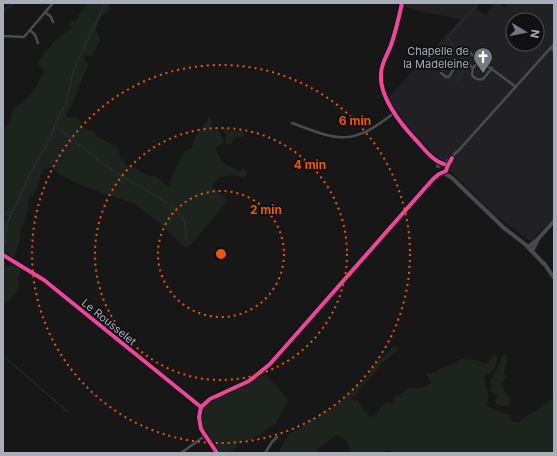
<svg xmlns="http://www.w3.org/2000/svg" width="557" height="456" font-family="Inter,sans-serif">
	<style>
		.built { fill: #212123; fill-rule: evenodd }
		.green { fill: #1d241e }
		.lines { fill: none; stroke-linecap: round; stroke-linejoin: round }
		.stream { stroke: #2a3239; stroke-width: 1 }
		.street { stroke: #4b4c50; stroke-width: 2.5 }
		.secondary { stroke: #4a4a4e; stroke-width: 4 }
		.cycleway-casing { stroke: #111113; stroke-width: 6 }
		.cycleway { stroke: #ed469a; stroke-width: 4 }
		.ring { fill: none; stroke: #e8590c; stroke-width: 2; stroke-dasharray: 2 4 }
		.labels { text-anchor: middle; stroke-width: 3.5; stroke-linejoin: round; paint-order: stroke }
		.poi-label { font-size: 11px; fill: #a8adb8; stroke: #111113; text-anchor: end }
		.street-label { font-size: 11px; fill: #a8adb8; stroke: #111113 }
		.centre { fill: #e8590c; stroke: #111113; stroke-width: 2 }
		.ring-label { font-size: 12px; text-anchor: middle; font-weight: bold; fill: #e8590c; stroke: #111113; stroke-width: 3.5; stroke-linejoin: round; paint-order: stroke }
	</style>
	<rect width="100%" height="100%" fill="#171717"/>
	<path class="built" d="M403,3H477V9L486,15L494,3H499L505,8L510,3H554V217L532,240H528L494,214L409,130L399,119L388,98L461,19L418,11L403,6ZM513,20H537V44H513Z"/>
	<g class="green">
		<path d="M84,3H110L109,10L101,17L96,29L100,40L92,56L86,55L84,60L88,65L73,102L66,116C70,118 74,116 78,118C82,127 84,129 94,131L97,137L118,147L121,159L128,167L135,168L147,175L157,177L165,184L169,186L172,176L186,150L191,149L195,139V136L198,134L204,123L206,124L208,118L213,121L210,129L216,128L221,134L224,142L215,148L223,163L240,171L243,168L248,172L245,178L234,175L220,177L211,186L228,201L188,248L183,246L162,225L135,204L86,187L62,176L51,167L43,170L34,195H29C28,207 28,219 20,229V240L14,257H11L3,252V130C5,128 8,125 9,122C12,118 11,112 15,108C22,100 33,98 33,87H36L39,80L46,72L38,64L39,59L44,55L43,53L52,46V43L71,28L69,24L70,21H75L78,19L79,14L87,6Z"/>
		<polygon points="222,128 226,128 229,132 234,130 237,132 243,131 244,134 242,137 235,138 230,145 226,144 225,139 227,135 224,132"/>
		<polygon points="3,260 8,266 14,265 21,269 18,279 19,287 16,294 6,303 3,303"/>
		<path d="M396,346L398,349C391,358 378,362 375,374L372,376L359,390V392L351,399L354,401L357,400L363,407V410L371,417L380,411L379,408L387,402L392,404L394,402L393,397L402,393L408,388C416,388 426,389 431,382L426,375L429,373H435L441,368L459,362L461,359L474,360L486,364L489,362L488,361L491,358L493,359L495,355H497C499,366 493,372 484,377C485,387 491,394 487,405L488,407C498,409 500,414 511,415L512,421L518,423C522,419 527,416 532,412H534L537,409L554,398V453H442L440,451L437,453H395L388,450L378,453H352L346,440L336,435L316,450V453H278L289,434L303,427L304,424L313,418H317L321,413L331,408L345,398V395L350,393L357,385H359L369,376L371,366L388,353L391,348Z"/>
		<polygon points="507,354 508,358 504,372 506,377 500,384 503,385 504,390 510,398 511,404 509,406 498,406 495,400 497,396 495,393 492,393 491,388 493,385 491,384 491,379 500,363 502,356"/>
		<polygon points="266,375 288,399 276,423 246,443 244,440 229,453 220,453 204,429 201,417 204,408 211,401 253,382 260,376"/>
	</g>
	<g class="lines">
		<g class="stream">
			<polyline points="3,10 15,3"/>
			<polyline points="465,60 463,57 448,39 448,37 479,3"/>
			<polyline points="456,81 464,69 465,63"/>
			<path d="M54,125C76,140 94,158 115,172C135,186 170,199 183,219C186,224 186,234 186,240"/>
			<polyline points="3,214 12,211"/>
			<polyline points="3,248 5,245 6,228 11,214 18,201 30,173 52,135 54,126 65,105 74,69 105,3"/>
			<polyline points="3,356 68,412"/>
		</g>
		<g class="street">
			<polyline points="45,12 51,17 53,22"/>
			<polyline points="30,30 35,35 38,43"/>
			<polyline points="3,36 24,37 53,3"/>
			<polyline points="551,48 554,51"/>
			<polyline points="466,50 516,87"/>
			<path d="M480,60L473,68L472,75C475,79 479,80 483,79L492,68"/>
			<polyline points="441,73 446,77 449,77 457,63 462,61 466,62 473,68"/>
			<path d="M292,123C339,141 352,146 394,113"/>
			<polyline points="444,164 459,150 554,44"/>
			<path d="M201,407C195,426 209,438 217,453"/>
			<polyline points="181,453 206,435"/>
			<polyline points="265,453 272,442 277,437"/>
		</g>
		<g class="secondary">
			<path d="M402,3C399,17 396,31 391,45C388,53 383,62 381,71C376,100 419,149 442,164"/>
			<polyline points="444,173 452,178 504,228 526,245 544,264"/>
			<polyline points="528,247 538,239 554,221"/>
			<polyline points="531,251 533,249 538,239"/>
			<path d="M3,255L44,280L201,407L210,399L249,381L270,364L433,179L439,174L444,173L447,170C448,166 446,164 442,164L438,166"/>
			<polyline points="544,263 554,278"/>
		</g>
		<g class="cycleway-casing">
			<g id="cycleway">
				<path d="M402,3C399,17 396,31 391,45C388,54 381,63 381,74C379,96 400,123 414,138C422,146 432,161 444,164"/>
				<polyline points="3,255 44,280 201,407"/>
				<polyline points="217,453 201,429 199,417 201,407 210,399 249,381 270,364 433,179 439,174 446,171 447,167 452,158"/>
			</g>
		</g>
		<use href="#cycleway" class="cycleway"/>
	</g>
	<g class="ring">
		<circle cx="221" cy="254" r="63"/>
		<circle cx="221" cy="254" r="126"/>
		<circle cx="221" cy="254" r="189"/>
	</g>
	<defs>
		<g id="church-pin" transform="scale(1)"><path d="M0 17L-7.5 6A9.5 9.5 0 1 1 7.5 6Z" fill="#757880" stroke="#111113"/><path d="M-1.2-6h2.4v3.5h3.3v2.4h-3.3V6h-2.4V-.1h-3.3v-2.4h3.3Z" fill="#fff"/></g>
	</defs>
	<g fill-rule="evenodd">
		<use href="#church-pin" x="483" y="57"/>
	</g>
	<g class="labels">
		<g class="poi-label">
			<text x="469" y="55">Chapelle de<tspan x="469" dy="13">la Madeleine</tspan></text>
		</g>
		<g class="street-label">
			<text transform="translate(109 322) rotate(39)" y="4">Le Rousselet</text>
		</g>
	</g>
	<circle cx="221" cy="254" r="6" class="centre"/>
	<g class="ring-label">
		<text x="355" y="125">6 min</text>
		<text x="310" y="169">4 min</text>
		<text x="266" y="214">2 min</text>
	</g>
	<rect width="557" height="456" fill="none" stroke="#a8adb8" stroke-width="8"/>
	<g transform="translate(525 32) rotate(100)"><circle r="19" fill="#111113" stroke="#4d4f55"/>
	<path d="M0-3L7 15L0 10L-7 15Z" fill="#757880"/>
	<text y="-6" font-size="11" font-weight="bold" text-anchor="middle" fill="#a8adb8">N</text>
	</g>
</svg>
